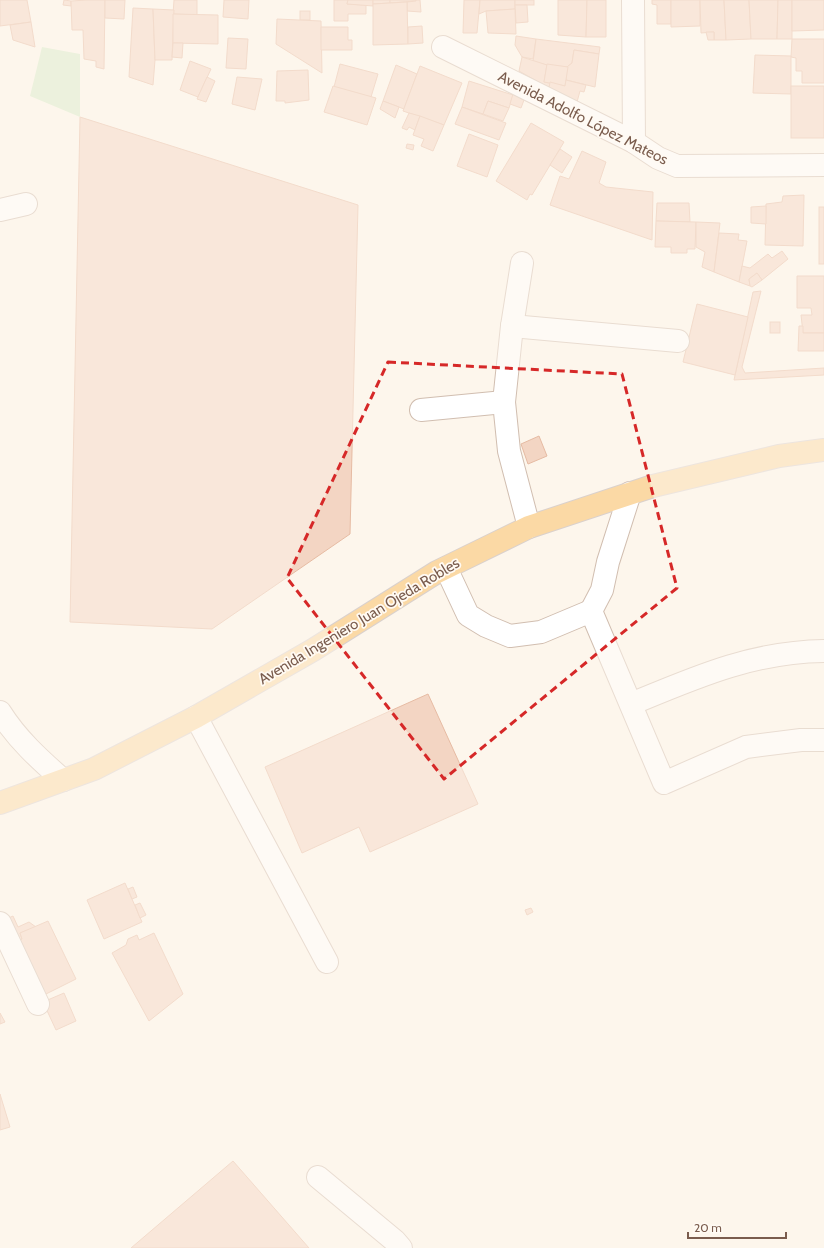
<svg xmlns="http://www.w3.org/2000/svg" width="824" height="1248" font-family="Cabin,sans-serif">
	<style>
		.green { fill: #d8ecc9 }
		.building { fill: #f3d5c3; stroke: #e6bba3 }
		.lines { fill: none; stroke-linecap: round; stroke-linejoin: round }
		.minor-casing { stroke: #d1beb0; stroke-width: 24 }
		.major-casing { stroke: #dad1cd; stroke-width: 24 }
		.minor { stroke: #fff; stroke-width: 22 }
		.major { stroke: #fbd9a5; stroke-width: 22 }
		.marked { fill: none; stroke: #d62828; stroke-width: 3; stroke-dasharray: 8 5; stroke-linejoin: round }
		.labels { text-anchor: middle; stroke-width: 3.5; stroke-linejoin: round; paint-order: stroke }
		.street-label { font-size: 15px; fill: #7a5c4d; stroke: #fffaf3 }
	</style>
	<rect width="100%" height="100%" fill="#fdf6ec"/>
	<polygon class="green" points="42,47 80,54 80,117 30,96"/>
	<g class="building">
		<polygon points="0,0 27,0 31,22 0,26"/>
		<polygon points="64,0 71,1 71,6 63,5"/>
		<polygon points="87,0 105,0 104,69 96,67 96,61 84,59 83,30 72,30 71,1"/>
		<polygon points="105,0 125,0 124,19 105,18"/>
		<polygon points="174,0 197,0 197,15 173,14"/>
		<polygon points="224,0 249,0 248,19 223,17"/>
		<polygon points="334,0 348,0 347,4 366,5 366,14 348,14 348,21 334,21"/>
		<polygon points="348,0 373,0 373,6 347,4"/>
		<polygon points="373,0 390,0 390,3 373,4"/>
		<polygon points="390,0 416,0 416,1 390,3"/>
		<polygon points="416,0 420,0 421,12 407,11 407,2 416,1"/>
		<polygon points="464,0 480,0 477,33 463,33"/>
		<polygon points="480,0 515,0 515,9 486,11 479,14"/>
		<rect x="515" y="0" width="19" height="5"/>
		<polygon points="558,0 587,0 586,37 558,35"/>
		<polygon points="587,0 606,0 606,37 586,37"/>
		<polygon points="652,0 671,0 671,24 657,24 657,5 652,4"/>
		<polygon points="671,0 700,0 700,26 671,27"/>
		<polygon points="700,0 724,0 726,40 714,40 714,32 701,33"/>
		<polygon points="724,0 749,0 751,39 726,40"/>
		<polygon points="749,0 778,0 777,39 751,39"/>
		<polygon points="778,0 792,0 792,39 777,39"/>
		<polygon points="792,0 824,0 824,30 792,31"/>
		<polygon points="407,2 408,44 373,45 373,4"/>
		<polygon points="515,5 527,5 528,22 516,23"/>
		<polygon points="133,8 153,9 155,60 153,85 129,77"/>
		<polygon points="153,9 174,10 172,60 155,60"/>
		<polygon points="515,9 516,34 488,33 486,11"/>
		<rect x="300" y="11" width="10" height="9"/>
		<polygon points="173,14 218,15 218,44 173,43"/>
		<polygon points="277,19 321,21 322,73 276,44"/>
		<polygon points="31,22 35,47 13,40 10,25"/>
		<polygon points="422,26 423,43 408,44 408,27"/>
		<polygon points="321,27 348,27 348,40 352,40 352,50 321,50"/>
		<polygon points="706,32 714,32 714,40 708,40"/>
		<polygon points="516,36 536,39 533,59 522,57 515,45"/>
		<polygon points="228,38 248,39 246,69 226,68"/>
		<polygon points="536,39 600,47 599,54 574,50 572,63 567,67 547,65 533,62"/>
		<polygon points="792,39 824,39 824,83 802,83 802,71 796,71 796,58 791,57"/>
		<polygon points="173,43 183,43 182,58 172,57"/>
		<polygon points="574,50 599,54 595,87 566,80 567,67 572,63"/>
		<polygon points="755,55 791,56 791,94 753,93"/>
		<polygon points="522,57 547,65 544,82 550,83 549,88 519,71"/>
		<polygon points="190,61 211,69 198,97 180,90"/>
		<polygon points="340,64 378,74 371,97 334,87"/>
		<polygon points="547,64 568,67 565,86 544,82"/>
		<polygon points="396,65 417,74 404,109 383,101"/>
		<polygon points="420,66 462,83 444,125 403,111"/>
		<polygon points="308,70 309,100 285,103 285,101 276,101 277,71"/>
		<polygon points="207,77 215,81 206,102 197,99"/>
		<polygon points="237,77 262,79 255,110 232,104"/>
		<polygon points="566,80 586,85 584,92 580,91 577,102 549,88 550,82 565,86"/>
		<polygon points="469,81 513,95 509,108 488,101 483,114 462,107"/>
		<polygon points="333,86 376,98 367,125 324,112"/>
		<rect x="791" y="86" width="33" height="52"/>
		<polygon points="513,94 524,100 521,108 510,104"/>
		<polygon points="383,101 399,107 395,118 380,109"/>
		<polygon points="488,101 509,108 503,121 483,114"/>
		<polygon points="462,107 506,123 499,140 455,124"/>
		<polygon points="409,113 420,116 415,130 409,127 407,130 402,128"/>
		<polygon points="420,116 444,125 433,151 421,146 424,139 413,135"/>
		<polygon points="80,117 358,205 350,534 212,629 70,622"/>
		<polygon points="531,123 564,142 532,195 530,194 527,200 496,181"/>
		<polygon points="469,134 498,145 487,177 457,166"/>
		<polygon points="407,144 414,145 413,150 406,148"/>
		<polygon points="560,149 572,157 562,173 550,165"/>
		<polygon points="582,151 606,162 599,183 606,187 653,192 652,240 550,205 560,176 569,179"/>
		<polygon points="804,195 803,246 765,245 766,204 782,202 783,196"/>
		<polygon points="657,203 689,203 690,222 656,221"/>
		<polygon points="766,206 766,224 751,223 751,207"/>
		<rect x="819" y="207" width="5" height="57"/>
		<polygon points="656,221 696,222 695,249 687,249 687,253 671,253 671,247 655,247"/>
		<polygon points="696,222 720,223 714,272 702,267 705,252 696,247"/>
		<polygon points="719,233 739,234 738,240 747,241 739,282 714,272"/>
		<polygon points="782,251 788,259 762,280 757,273 749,279 750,286 739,282 742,266 750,268 768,254 772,258"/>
		<polygon points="757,273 762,280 752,287 750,286 749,279"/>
		<polygon points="797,276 824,276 824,333 803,333 801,315 812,315 811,308 797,308"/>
		<polygon points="761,291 742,367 745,373 824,368 824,375 734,380 753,292"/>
		<polygon points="697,304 748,317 735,375 683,362"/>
		<rect x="770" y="322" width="10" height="11"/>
		<polygon points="799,326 803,326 803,333 824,333 824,351 798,351"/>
		<polygon points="539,436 547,456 528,464 521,444"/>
		<polygon points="428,694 478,804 370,852 359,827 302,853 265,767"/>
		<polygon points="125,883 142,922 104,939 87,900"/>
		<polygon points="133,887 137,897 132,899 128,889"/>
		<polygon points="140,903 146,915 140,918 135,905"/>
		<polygon points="531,908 533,912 527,915 525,910"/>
		<polygon points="13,916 18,927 29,922 36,927 20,933 22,939 14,944 2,921"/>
		<polygon points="48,921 76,979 40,997 14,944 22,939 20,933"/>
		<polygon points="154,933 183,994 149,1021 112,953 126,945 128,939 137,935 139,940"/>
		<polygon points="64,993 76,1021 56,1030 43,1002"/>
		<polygon points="0,1013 5,1022 0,1024"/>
		<polygon points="0,1094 10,1127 0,1130"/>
		<polygon points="233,1161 309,1248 131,1248"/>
	</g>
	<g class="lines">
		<g class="minor-casing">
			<g id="minor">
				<polyline points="633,0 634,142"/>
				<polyline points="443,47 634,142 658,158 677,166 824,165"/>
				<polyline points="0,210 26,204"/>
				<polyline points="522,263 512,326 504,402 509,451 529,527"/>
				<polyline points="512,326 678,341"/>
				<polyline points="421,410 504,402"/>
				<polyline points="630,493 608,562 602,590 591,611 664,783 746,747 801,740 824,740"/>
				<polyline points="446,568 468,615 486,626 510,636 541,632 591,611"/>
				<path d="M631,704C696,677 752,652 824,651"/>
				<path d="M0,712C17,739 39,759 63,780"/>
				<polyline points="196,717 327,962"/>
				<polyline points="0,923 38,1004"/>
				<polyline points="318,1177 395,1241 401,1248"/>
			</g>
		</g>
		<g class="major-casing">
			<polyline id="major" points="0,803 94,769 196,717 313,650 437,572 529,527 653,486 779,456 824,450"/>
		</g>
		<use href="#minor" class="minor"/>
		<use href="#major" class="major"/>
	</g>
	<path d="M0 0H824V1248H0ZM388,362L622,374L677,588L444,779L287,578Z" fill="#fdf6ec" fill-opacity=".55" fill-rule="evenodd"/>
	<path class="marked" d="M388,362L622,374L677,588L444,779L287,578Z"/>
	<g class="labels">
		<g class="street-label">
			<text transform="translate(583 118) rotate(27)" y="5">Avenida Adolfo López Mateos</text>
			<text transform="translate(359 621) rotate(-31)" y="5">Avenida Ingeniero Juan Ojeda Robles</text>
		</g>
	</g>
	<path d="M688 1232v6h98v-6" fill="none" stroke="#7a5c4d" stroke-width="2"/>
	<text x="694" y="1232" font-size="12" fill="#7a5c4d" stroke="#fffaf3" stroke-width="3" paint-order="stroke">20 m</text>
</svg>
